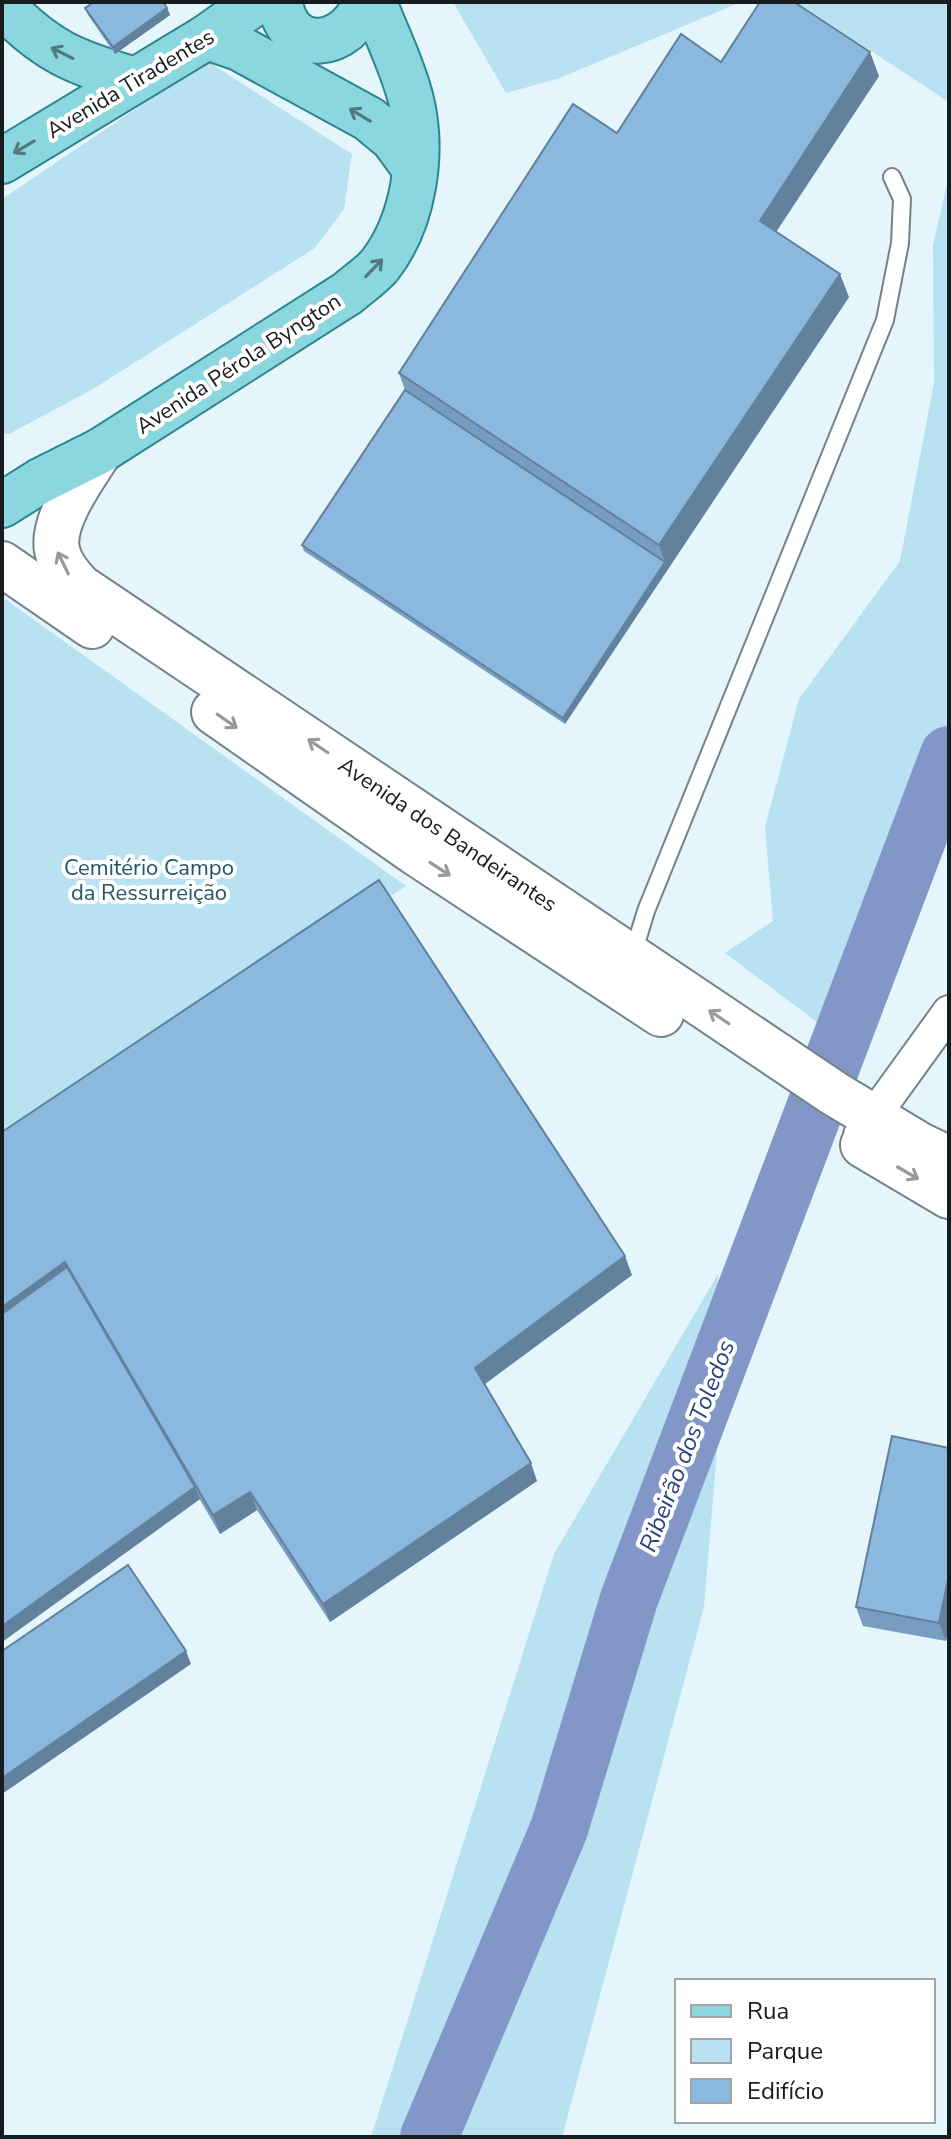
<svg xmlns="http://www.w3.org/2000/svg" width="951" height="2139" font-family="'Nunito Sans',sans-serif">
	<style>
		.green { fill: #b8e1f2 }
		.lines { fill: none; stroke-linecap: round; stroke-linejoin: round }
		.river { stroke: #8297c7; stroke-width: 58 }
		.service-casing { stroke: #758389; stroke-width: 20 }
		.minor-casing { stroke: #758389; stroke-width: 36 }
		.secondary-casing { stroke: #758389; stroke-width: 48 }
		.primary-casing { stroke: #2f858e; stroke-width: 48 }
		.service { stroke: #fff; stroke-width: 16 }
		.minor { stroke: #fff; stroke-width: 32 }
		.secondary { stroke: #fff; stroke-width: 44 }
		.primary { stroke: #8ad7df; stroke-width: 44 }
		.wall { fill: #779ec0 }
		.shaded-wall { fill: #61819c }
		.building { fill: #8ab8df; stroke: #61819c; stroke-width: 2 }
		.oneway { stroke: #507a7f }
		.oneway2 { stroke: #97999a }
		.labels { text-anchor: middle; stroke-width: 8; stroke-linejoin: round; paint-order: stroke }
		.street-label { font-size: 22px; fill: #171d1f; stroke: #fff }
		.park-label { font-size: 22px; fill: #225669; stroke: #fff }
		.water-label { font-size: 24px; font-style: italic; fill: #2a427d; stroke: #fff }
	</style>
	<rect width="100%" height="100%" fill="#e5f5fc"/>
	<g class="green">
		<polygon points="453,2 741,2 560,78 506,93"/>
		<polygon points="796,2 949,2 949,102"/>
		<polygon points="207,61 352,154 344,209 315,248 93,389 9,434 2,433 2,199"/>
		<polygon points="949,176 949,755 841,1040 725,953 773,921 765,827 799,699 900,561 934,383 933,245"/>
		<polygon points="2,597 406,886 2,1153"/>
		<polygon points="718,1274 721,1403 704,1607 562,2137 371,2137 554,1554"/>
	</g>
	<g class="lines">
		<polyline class="river" points="429,2137 559,1829 629,1599 949,755"/>
		<g class="service-casing">
			<polyline id="service" points="632,957 646,911 885,320 900,243 902,199 892,177"/>
		</g>
		<g class="minor-casing">
			<polyline id="minor" points="860,1135 949,1012"/>
		</g>
		<g class="secondary-casing">
			<g id="secondary">
				<path d="M100,451C85,475 51,520 57,550C60,565 70,576 80,587L835,1094L920,1145L949,1159"/>
				<polyline points="2,564 92,626"/>
				<polyline points="214,712 416,853 661,1014"/>
				<polyline points="863,1145 949,1196"/>
			</g>
		</g>
		<g class="primary-casing">
			<g id="primary">
				<path d="M280,2C288,59 350,48 365,2"/>
				<path d="M2,5C47,52 74,62 135,80"/>
				<polyline points="207,37 239,48 369,119 393,139 415,169"/>
				<polyline points="2,161 207,37 256,2"/>
				<path d="M2,505L40,481L100,451L348,293C358,284 372,275 380,265C414,221 424,153 411,100C403,67 386,34 374,2"/>
			</g>
		</g>
		<use href="#service" class="service"/>
		<use href="#minor" class="minor"/>
		<use href="#secondary" class="secondary"/>
		<use href="#primary" class="primary"/>
	</g>
	<g class="wall">
		<polygon points="85,8 167,8 170,15 115,54 88,15"/>
		<polygon points="721,62 879,76 776,232 849,297 565,724 304,551 302,545 405,390 399,373 617,133"/>
		<polygon points="2,1132 632,1275 485,1384 537,1481 330,1622 257,1510 220,1534 199,1498 200,1499 2,1642"/>
		<polygon points="949,1448 949,1626 946,1641 863,1626 856,1607"/>
	</g>
	<g class="shaded-wall">
		<polygon points="167,8 170,15 115,54 113,47"/>
		<polygon points="870,52 879,76 768,244 760,221"/>
		<polygon points="840,274 849,297 565,724 563,718 665,562 659,545"/>
		<polygon points="625,1256 632,1275 482,1386 475,1368"/>
		<polygon points="65,1262 72,1280 2,1330 2,1307"/>
		<polygon points="531,1463 537,1481 330,1622 323,1604"/>
		<polygon points="195,1487 200,1499 2,1642 2,1626"/>
		<polygon points="250,1492 257,1510 220,1534 213,1515"/>
		<polygon points="949,1575 949,1626 946,1641 939,1623"/>
		<polygon points="186,1651 191,1664 2,1794 2,1778"/>
	</g>
	<g class="building">
		<polygon points="94,2 163,2 167,8 113,47 85,8"/>
		<polygon points="760,2 794,2 870,52 760,221 840,274 659,545 399,373 573,104 617,133 681,34 721,62"/>
		<polygon points="405,390 665,562 563,718 302,545"/>
		<polygon points="379,880 625,1256 475,1368 531,1463 323,1604 250,1492 213,1515 65,1262 2,1307 2,1132"/>
		<polygon points="67,1267 195,1487 2,1626 2,1314"/>
		<polygon points="892,1436 949,1448 949,1575 939,1623 856,1607"/>
		<polygon points="128,1565 186,1651 2,1778 2,1651"/>
	</g>
	<defs><path id="oneway-shaft" d="M-6 0H5M1.5-3L5.5 0L1.5 3" fill="none" stroke-width="1.6" stroke-linecap="round" stroke-linejoin="round" transform="scale(2)"/></defs>
	<g class="oneway">
		<use href="#oneway-shaft" transform="translate(62 53) rotate(-153)"/>
		<use href="#oneway-shaft" transform="translate(360 115) rotate(-149)"/>
		<use href="#oneway-shaft" transform="translate(24 147) rotate(149)"/>
		<use href="#oneway-shaft" transform="translate(374 268) rotate(-46)"/>
	</g>
	<g class="oneway2">
		<use href="#oneway-shaft" transform="translate(63 563) rotate(-116)"/>
		<use href="#oneway-shaft" transform="translate(227 721) rotate(35)"/>
		<use href="#oneway-shaft" transform="translate(318 746) rotate(-146)"/>
		<use href="#oneway-shaft" transform="translate(440 869) rotate(33)"/>
		<use href="#oneway-shaft" transform="translate(719 1017) rotate(-146)"/>
		<use href="#oneway-shaft" transform="translate(908 1173) rotate(30)"/>
	</g>
	<g class="labels">
		<g class="street-label">
			<text transform="translate(130 83) rotate(-31)" y="8">Avenida Tiradentes</text>
			<text transform="translate(238 363) rotate(-33)" y="8">Avenida Pérola Byngton</text>
			<text transform="translate(448 834) rotate(34)" y="8">Avenida dos Bandeirantes</text>
		</g>
		<g class="park-label">
			<text x="149" y="875">Cemitério Campo<tspan x="149" dy="25">da Ressurreição</tspan></text>
		</g>
		<g class="water-label">
			<text transform="translate(687 1446) rotate(-69)" y="8">Ribeirão dos Toledos</text>
		</g>
	</g>
	<rect width="951" height="2139" fill="none" stroke="#171d1f" stroke-width="8"/>
	<rect x="675" y="1979" width="260" height="144" fill="#ffffff" stroke="#a2a5a5" stroke-width="2"/>
	<rect x="691" y="2005" width="40" height="12" fill="#8ad7df" stroke="#a2a5a5" stroke-width="2"/>
	<text x="747" y="2019" font-size="24" fill="#171d1f">Rua</text>
	<rect x="691" y="2039" width="40" height="24" fill="#b8e1f2" stroke="#a2a5a5" stroke-width="2"/>
	<text x="747" y="2059" font-size="24" fill="#171d1f">Parque</text>
	<rect x="691" y="2079" width="40" height="24" fill="#8ab8df" stroke="#a2a5a5" stroke-width="2"/>
	<text x="747" y="2099" font-size="24" fill="#171d1f">Edifício</text>
</svg>
